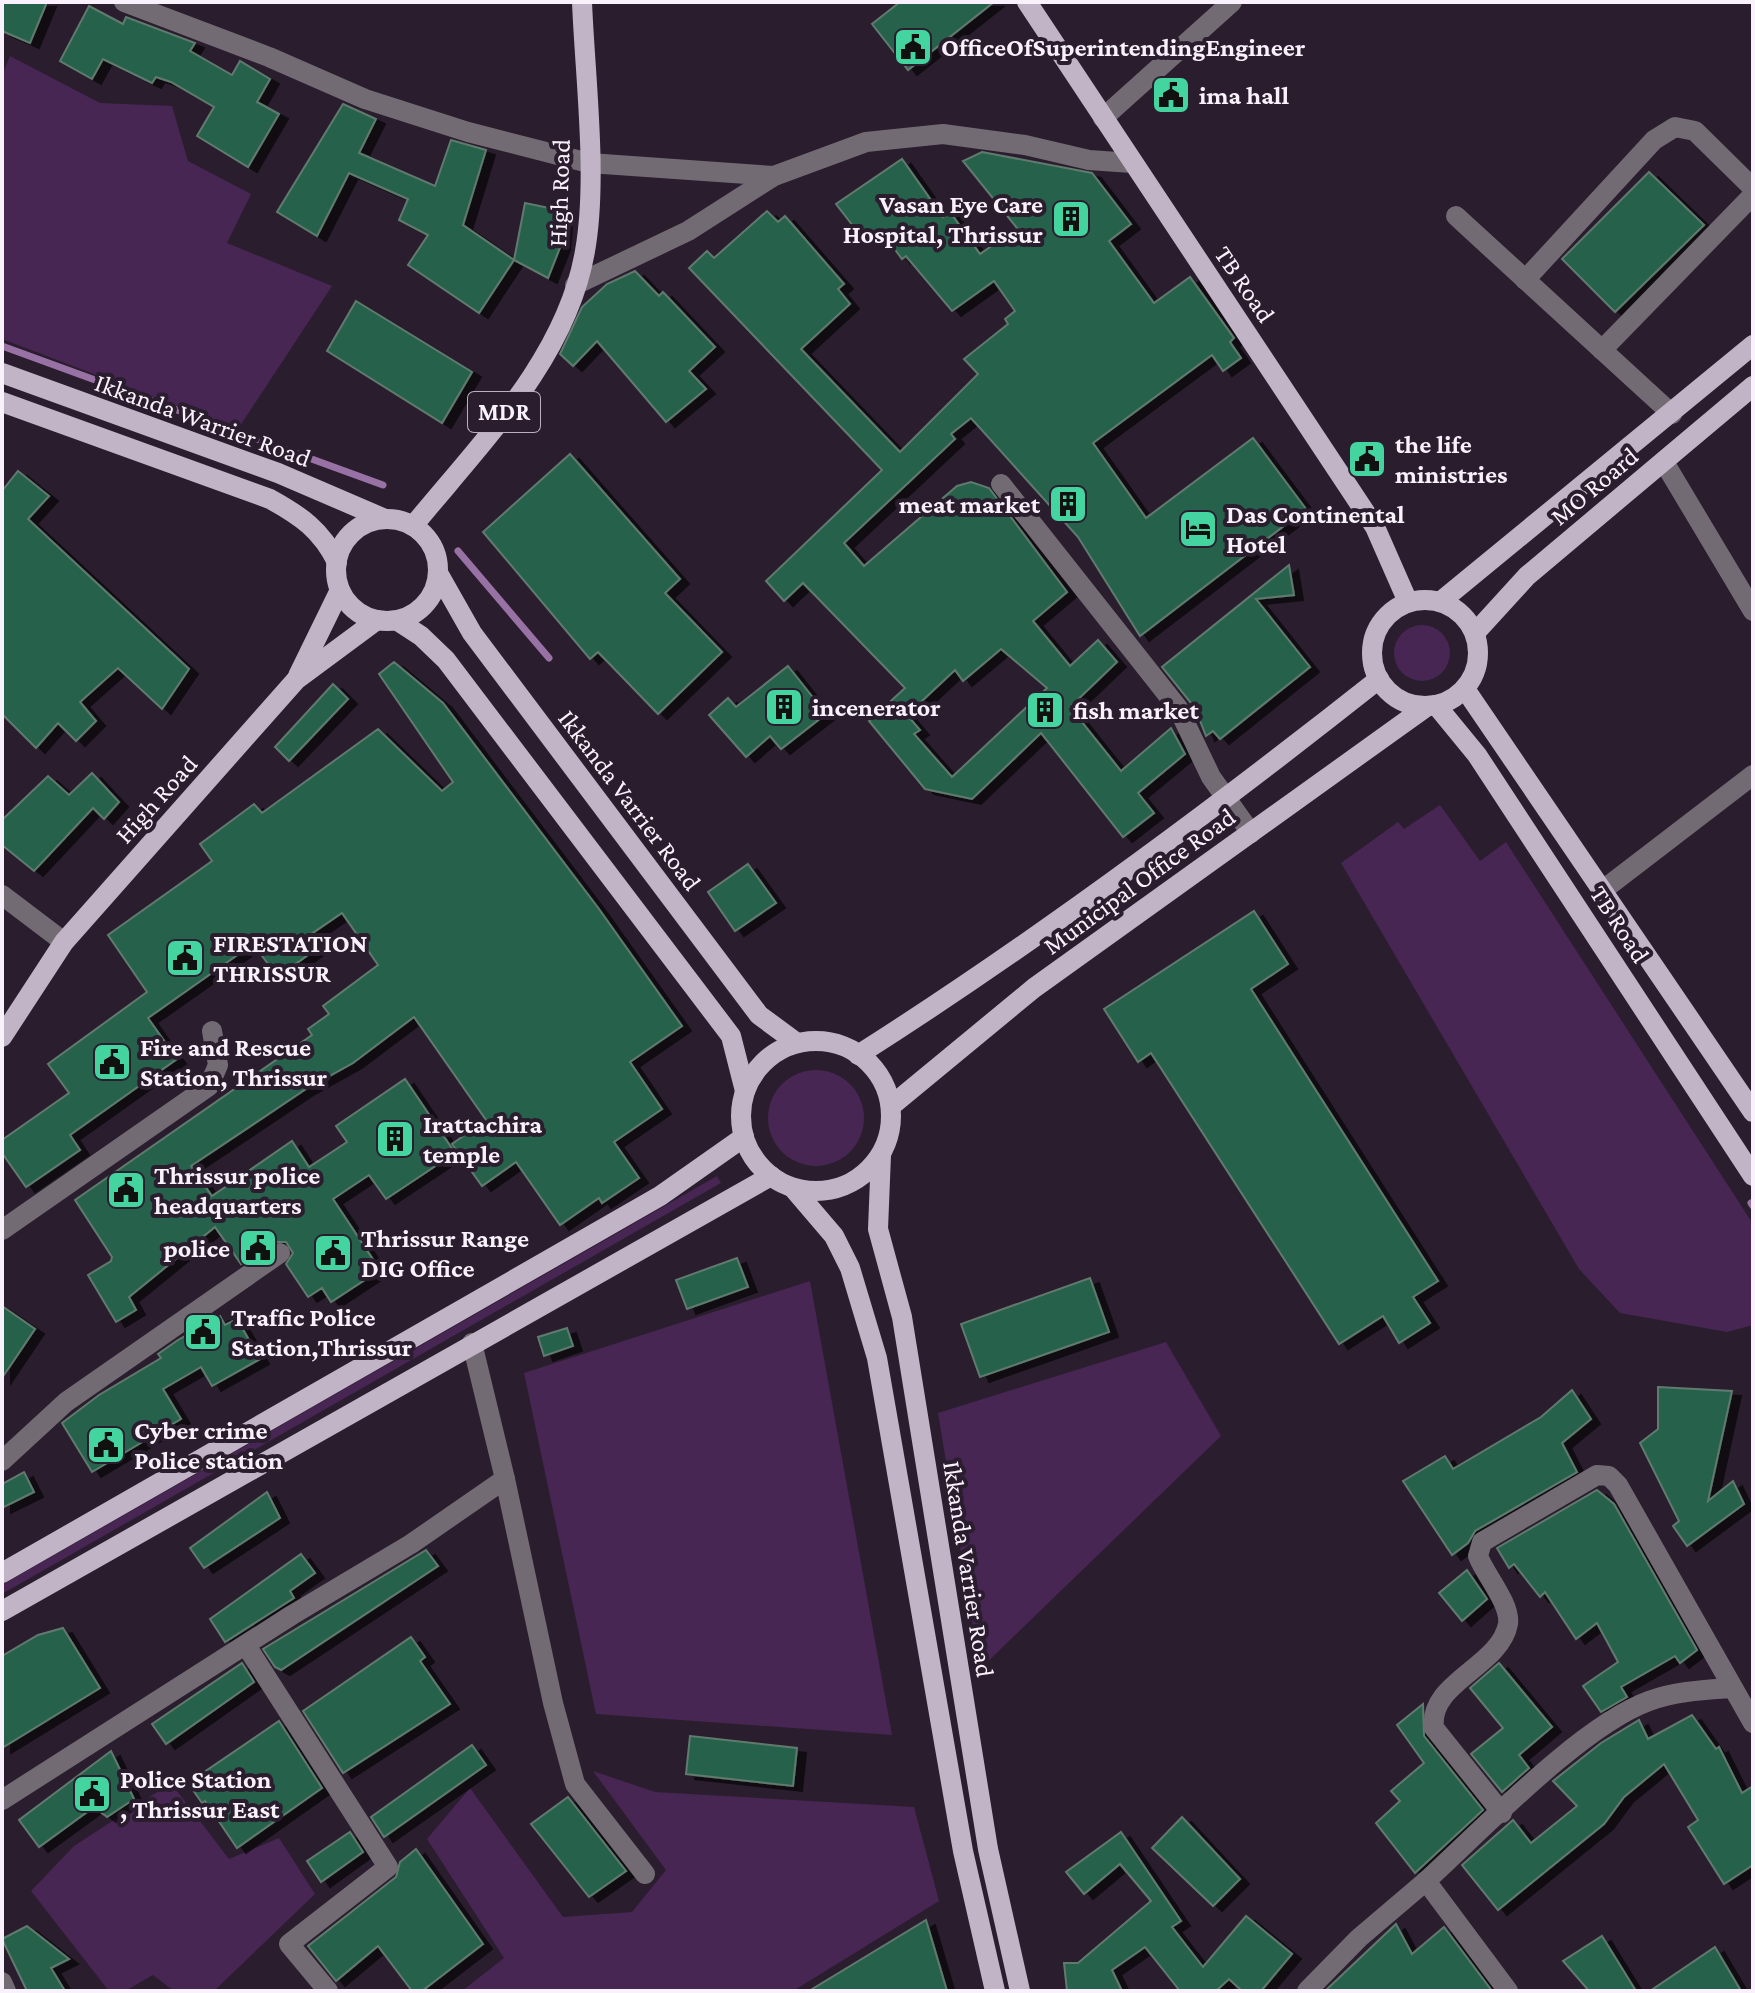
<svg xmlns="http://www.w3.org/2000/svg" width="1755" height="1993" font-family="'Crimson Pro',serif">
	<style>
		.green { fill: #472653 }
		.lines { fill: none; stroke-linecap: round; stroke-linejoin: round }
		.stream { stroke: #9871a5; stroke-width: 7 }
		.building { fill: #27624b; stroke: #607a6e; stroke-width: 2; fill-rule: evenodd; filter: url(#shadow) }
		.minor { stroke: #726b74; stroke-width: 20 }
		.major { stroke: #c2b4c7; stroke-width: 20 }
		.labels { text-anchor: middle; stroke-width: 8; stroke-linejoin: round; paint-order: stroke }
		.shield { fill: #2a1d2e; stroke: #bbb1be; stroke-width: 2 }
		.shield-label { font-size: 24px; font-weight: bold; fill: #f9f1fc }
		.poi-label { font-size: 26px; font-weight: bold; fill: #f9f1fc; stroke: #2a1d2e; text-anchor: start }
		.street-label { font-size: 26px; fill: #f9f1fc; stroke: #2a1d2e }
	</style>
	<defs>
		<filter id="shadow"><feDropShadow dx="9" dy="5" stdDeviation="0" flood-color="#0009"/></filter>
	</defs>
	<rect width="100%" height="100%" fill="#2a1d2e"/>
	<g class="green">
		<polygon points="10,56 100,103 172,106 188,161 251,194 227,243 332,286 238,429 2,339 2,75"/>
		<circle cx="1422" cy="653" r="28"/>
		<polygon points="1440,805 1480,861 1506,842 1753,1224 1753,1325 1727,1332 1620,1313 1579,1269 1341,863 1398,822 1404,829"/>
		<circle cx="816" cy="1118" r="48"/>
		<polygon points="717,1176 721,1183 2,1594 2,1585"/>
		<polygon points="810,1281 892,1735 596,1714 524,1373"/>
		<polygon points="1166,1342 1221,1436 980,1669 938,1413"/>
		<polygon points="593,1771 655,1792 914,1807 939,1901 793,1991 462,1991 504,1958 427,1839 470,1788 563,1917 632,1912 666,1870"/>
		<polygon points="171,1783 229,1859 279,1838 315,1894 214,1991 174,1991 153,1975 125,1991 109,1991 31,1891 74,1846"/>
	</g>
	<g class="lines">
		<g class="stream">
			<polyline points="2,346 383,485"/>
			<polyline points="458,551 549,658"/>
			<polyline points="1751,1203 1753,1206"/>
		</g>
	</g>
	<g class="building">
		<polygon points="2,2 47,2 30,43 2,31"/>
		<polygon points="900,2 994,2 908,70 872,24"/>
		<polygon points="89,6 123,24 126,17 195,43 190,51 232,75 240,61 270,79 257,102 279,114 248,167 197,136 214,107 171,82 156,77 152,83 103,59 92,79 60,61"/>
		<polygon points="343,104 376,119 359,153 435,186 451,140 486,150 463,225 514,260 479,313 408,265 428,235 399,220 408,199 349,173 317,236 277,212"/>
		<path d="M982,152L1092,173L1131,224L1109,241L1154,303L1190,277L1234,338L1230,342L1241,358L1223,371L1212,355L1093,443L1146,518L1253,438L1306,509L1140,636L1078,537L971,418L951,434L955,439L844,543L864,566L957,486L971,482L989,488L1067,592L1033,621L1070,666L1098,640L1117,662L1070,707L1121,771L1171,728L1185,754L1138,793L1154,813L1123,837L1041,733L972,799L925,789L869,721L905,688L803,583L784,601L766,581L882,470L689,268L707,251L714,258L767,211L778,222L785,216L844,284L838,289L850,304L801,349L900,452L978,374L964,359L1008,324L1005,319L1015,311L994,281L952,311L906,256L902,259L881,231L869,240L863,233L860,235L836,204L902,159L943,217L950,212L980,254L1017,228L963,161ZM1001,649L1047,688L952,777L914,734L920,730L907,715L955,670L963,681Z"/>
		<polygon points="1649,172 1704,225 1615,312 1562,259"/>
		<polygon points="525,203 564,211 561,245 548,278 514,260"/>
		<polygon points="635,271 659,296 663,292 715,347 689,371 706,389 666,422 597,341 573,366 560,354 582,307 607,284"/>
		<polygon points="356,301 472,372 442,423 327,351"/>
		<polygon points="570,454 680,579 665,593 722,652 658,714 598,652 590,659 483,532"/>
		<polygon points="18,471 49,496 28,519 189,669 162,709 118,668 80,702 96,721 76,741 58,723 36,748 2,714 2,491"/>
		<polygon points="1289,565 1294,595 1256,599 1310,667 1220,739 1213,731 1206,736 1195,708 1162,667"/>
		<polygon points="394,662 443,703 599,909 682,1026 630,1062 662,1109 614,1142 639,1178 602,1203 599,1198 560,1225 516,1162 482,1186 452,1144 486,1120 414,1017 353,1063 306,1089 191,1166 212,1196 292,1141 309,1167 347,1142 336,1126 405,1079 455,1153 386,1199 369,1175 333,1199 380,1270 331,1302 322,1288 308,1297 286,1264 293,1253 286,1242 273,1242 241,1264 215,1227 129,1297 136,1310 116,1322 88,1275 111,1261 112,1257 75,1200 312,1035 308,1029 329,1014 323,1006 378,965 342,913 307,937 316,949 278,977 253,944 148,1018 177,1059 70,1135 80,1150 26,1187 2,1153 2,1140 69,1093 48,1064 147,992 108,935 212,861 200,844 254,804 262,813 378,729 442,791 453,782 379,674"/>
		<polygon points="788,666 826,714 781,749 770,736 746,757 709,715 728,698 736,707"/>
		<polygon points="333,684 348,699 289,761 275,747"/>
		<polygon points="92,773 119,802 104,819 93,808 34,871 2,845 2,820 48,776 69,795"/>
		<polygon points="748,864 776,903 735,931 708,892"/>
		<polygon points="1254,911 1288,964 1251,989 1438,1281 1413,1297 1430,1323 1399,1343 1383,1316 1339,1344 1151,1053 1138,1062 1104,1009"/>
		<polygon points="737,1258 748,1287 687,1309 676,1280"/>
		<polygon points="1090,1278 1109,1332 980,1377 961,1324"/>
		<polygon points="2,1306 35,1329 2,1378"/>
		<polygon points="220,1316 225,1325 237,1319 260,1359 212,1386 201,1367 163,1389 181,1419 92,1472 62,1423 99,1395 161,1358 158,1354 178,1340"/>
		<polygon points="567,1328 573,1346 544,1356 538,1337"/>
		<polygon points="1658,1387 1732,1391 1708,1501 1733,1481 1744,1504 1687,1546 1673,1526 1679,1521 1640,1443 1658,1429"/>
		<polygon points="1572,1390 1591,1419 1562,1443 1577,1472 1475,1531 1468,1543 1452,1555 1403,1481 1445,1456 1453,1469 1541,1417"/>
		<polygon points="24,1472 34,1492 2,1508 2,1484"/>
		<polygon points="1597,1490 1614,1504 1697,1650 1680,1663 1675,1656 1621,1687 1627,1697 1601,1712 1583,1686 1618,1662 1597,1623 1576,1639 1545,1592 1540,1597 1514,1564 1509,1568 1497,1548"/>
		<polygon points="267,1492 280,1518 204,1568 190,1548"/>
		<polygon points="426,1550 438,1566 281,1670 275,1667 263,1649"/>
		<polygon points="301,1554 315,1573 290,1591 294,1598 225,1642 210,1619"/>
		<polygon points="1467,1570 1487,1599 1462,1621 1439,1593"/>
		<polygon points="63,1628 100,1688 2,1748 2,1656 38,1635"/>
		<polygon points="411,1637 425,1657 420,1661 450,1704 343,1773 303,1711"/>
		<polygon points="242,1663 254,1682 166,1744 152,1724"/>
		<polygon points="1499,1663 1552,1727 1519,1755 1529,1768 1502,1792 1471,1754 1503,1728 1470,1688"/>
		<polygon points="1423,1704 1424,1736 1483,1810 1415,1873 1376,1823 1400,1801 1391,1791 1424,1763 1397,1725"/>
		<polygon points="1692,1715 1716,1749 1719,1747 1742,1793 1753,1786 1753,1865 1724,1884 1688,1827 1698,1820 1664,1764 1624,1797 1604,1824 1498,1910 1462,1865 1513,1820 1531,1843 1577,1806 1553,1781 1601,1743 1639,1720 1648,1739"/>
		<polygon points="279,1721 322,1788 237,1848 205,1801 202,1803 188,1783"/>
		<polygon points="690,1736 797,1748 793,1786 686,1774"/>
		<polygon points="472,1745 486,1765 384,1837 371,1817"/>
		<polygon points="111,1751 134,1799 107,1817 94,1807 39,1847 19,1820"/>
		<polygon points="568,1797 626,1871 589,1897 531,1824"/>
		<polygon points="1182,1817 1240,1879 1213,1906 1152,1848"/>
		<polygon points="350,1832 363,1852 321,1882 307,1861"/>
		<polygon points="1121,1832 1181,1921 1172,1927 1203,1967 1246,1916 1292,1954 1261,1991 1242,1991 1229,1979 1216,1991 1180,1991 1145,1947 1112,1970 1122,1991 1067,1991 1064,1963 1078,1963 1151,1901 1120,1864 1084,1894 1066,1872"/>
		<polygon points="416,1849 483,1944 422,1991 412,1991 378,1946 336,1981 308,1946 396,1877 400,1862"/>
		<polygon points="926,1920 947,1991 809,1991"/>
		<polygon points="1396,1924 1412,1954 1444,1927 1492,1991 1325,1991"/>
		<polygon points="27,1926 69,1959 51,1968 65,1991 27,1991 2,1939"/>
		<polygon points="1602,1936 1636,1991 1589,1991 1563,1961"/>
		<polygon points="1715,1947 1741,1991 1650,1991"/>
	</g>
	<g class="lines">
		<g class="minor">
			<polyline points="124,2 269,57 365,99 468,132 589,163 774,176"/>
			<polyline points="1103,118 1232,2"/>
			<polyline points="1456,216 1672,414"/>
			<polyline points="1525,280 1654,140 1675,127 1695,131 1753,188"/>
			<polyline points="575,285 688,231 774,176 866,142 943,134 1025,145 1089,160 1132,163"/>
			<polyline points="1602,350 1753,195"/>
			<polyline points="1664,462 1753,611"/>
			<polyline points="1001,484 1178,708 1211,777 1251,833"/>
			<polyline points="1603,890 1753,775"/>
			<polyline points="2,895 64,942"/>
			<polyline points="2,1230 209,1086 218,1065 212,1031"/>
			<polyline points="472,1343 505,1479 553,1703 575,1784 645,1874"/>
			<polyline points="2,1461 66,1402 280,1253"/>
			<polyline points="247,1647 388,1867 289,1944 328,1991"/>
			<polyline points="2,1800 292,1615 411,1544 505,1479"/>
			<path d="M1502,1813L1434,1728C1428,1682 1500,1667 1508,1624C1511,1604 1485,1575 1478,1556L1482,1542L1597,1475L1609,1476L1618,1485L1753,1723"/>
			<polyline points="2,1982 6,1991"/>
			<polyline points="1307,1991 1359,1938 1426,1881"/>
			<path d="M1508,1991L1426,1881C1481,1831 1582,1725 1649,1701C1676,1691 1704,1690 1733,1688"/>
		</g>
		<g class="major">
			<polyline points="1027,2 1375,527 1408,602"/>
			<polyline points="2,373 278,473 385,519"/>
			<path d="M2,402L270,499C301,516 321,530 337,562"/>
			<circle cx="387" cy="570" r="51"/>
			<path d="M413,526C479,445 567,358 585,251C598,178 585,77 582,2"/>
			<polyline points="438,573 472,633 759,1015 797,1043"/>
			<circle cx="1425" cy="653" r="53"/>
			<polyline points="1440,602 1753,345"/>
			<polyline points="398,621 421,636 446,660 731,1036 745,1091"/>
			<polyline points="1475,633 1527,576 1753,386"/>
			<polyline points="298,676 340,590"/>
			<polyline points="1465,689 1753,1112"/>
			<polyline points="1436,705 1477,755 1753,1176"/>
			<polyline points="2,1037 64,942 296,680 377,620"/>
			<circle cx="816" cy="1116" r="75"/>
			<path d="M858,1055C1039,940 1211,812 1379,679"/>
			<polyline points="891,1106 1034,988 1426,707"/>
			<polyline points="881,1155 878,1229 902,1317 988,1849 1020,1991"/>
			<polyline points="793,1188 834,1236 850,1268 877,1358 963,1851 995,1991"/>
			<polyline points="2,1573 660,1196 744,1137"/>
			<polyline points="2,1611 771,1176"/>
		</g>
	</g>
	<defs>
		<g id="civic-square" transform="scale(2)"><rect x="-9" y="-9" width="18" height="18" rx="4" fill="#44d4a0" stroke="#2a1d2e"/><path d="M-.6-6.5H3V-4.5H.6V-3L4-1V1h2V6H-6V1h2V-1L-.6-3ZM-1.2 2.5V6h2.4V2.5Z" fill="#111"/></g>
		<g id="building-square" transform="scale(2)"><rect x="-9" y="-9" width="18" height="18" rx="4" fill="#44d4a0" stroke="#2a1d2e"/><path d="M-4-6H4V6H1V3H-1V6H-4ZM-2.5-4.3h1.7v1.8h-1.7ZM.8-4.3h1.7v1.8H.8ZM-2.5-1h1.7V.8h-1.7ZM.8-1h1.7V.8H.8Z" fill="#111"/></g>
		<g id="hotel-square" transform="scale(2)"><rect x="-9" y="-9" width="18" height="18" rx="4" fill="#44d4a0" stroke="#2a1d2e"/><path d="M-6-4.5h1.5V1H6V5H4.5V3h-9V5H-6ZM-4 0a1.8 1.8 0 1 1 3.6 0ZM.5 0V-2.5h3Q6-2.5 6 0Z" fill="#111"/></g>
	</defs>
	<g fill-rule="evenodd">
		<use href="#civic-square" x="913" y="47"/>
		<use href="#civic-square" x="1171" y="95"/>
		<use href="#building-square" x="1071" y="219"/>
		<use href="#civic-square" x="1367" y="459"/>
		<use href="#building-square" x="1068" y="504"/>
		<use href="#hotel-square" x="1198" y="529"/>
		<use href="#building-square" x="784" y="707"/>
		<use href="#building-square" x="1045" y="710"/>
		<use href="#civic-square" x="185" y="958"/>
		<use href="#civic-square" x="112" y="1062"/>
		<use href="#building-square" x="395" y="1139"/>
		<use href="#civic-square" x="126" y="1190"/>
		<use href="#civic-square" x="258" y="1248"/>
		<use href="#civic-square" x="333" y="1253"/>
		<use href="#civic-square" x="203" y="1332"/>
		<use href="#civic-square" x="106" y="1445"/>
		<use href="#civic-square" x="92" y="1794"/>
	</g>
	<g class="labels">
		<rect class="shield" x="468" y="392" width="72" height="40" rx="6"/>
		<g class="shield-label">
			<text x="504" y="420">MDR</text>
		</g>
		<g class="poi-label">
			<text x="941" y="56">OfficeOfSuperintendingEngineer</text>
			<text x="1199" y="104">ima hall</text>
			<text x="1043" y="213" text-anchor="end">Vasan Eye Care<tspan x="1043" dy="30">Hospital, Thrissur</tspan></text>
			<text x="1395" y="453">the life<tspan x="1395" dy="30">ministries</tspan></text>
			<text x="1040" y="513" text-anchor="end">meat market</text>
			<text x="1226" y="523">Das Continental<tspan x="1226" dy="30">Hotel</tspan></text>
			<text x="812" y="716">incenerator</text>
			<text x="1073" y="719">fish market</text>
			<text x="213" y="952">FIRESTATION<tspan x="213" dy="30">THRISSUR</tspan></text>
			<text x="140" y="1056">Fire and Rescue<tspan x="140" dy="30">Station, Thrissur</tspan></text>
			<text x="423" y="1133">Irattachira<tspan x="423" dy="30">temple</tspan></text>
			<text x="154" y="1184">Thrissur police<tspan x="154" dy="30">headquarters</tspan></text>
			<text x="361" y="1247">Thrissur Range<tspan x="361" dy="30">DIG Office</tspan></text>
			<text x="230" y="1257" text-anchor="end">police</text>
			<text x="231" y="1326">Traffic Police<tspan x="231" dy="30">Station,Thrissur</tspan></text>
			<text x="134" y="1439">Cyber crime<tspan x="134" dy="30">Police station</tspan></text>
			<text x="120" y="1788">Police Station<tspan x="120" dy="30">, Thrissur East</tspan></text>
		</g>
		<g class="street-label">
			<text transform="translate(559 193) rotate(-88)" y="9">High Road</text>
			<text transform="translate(1245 284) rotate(56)" y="9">TB Road</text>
			<text transform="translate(203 420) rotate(20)" y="9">Ikkanda Warrier Road</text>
			<text transform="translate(1594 486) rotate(-40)" y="9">MO Roard</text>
			<text transform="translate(156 799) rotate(-48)" y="9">High Road</text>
			<text transform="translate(630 800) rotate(53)" y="9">Ikkanda Varrier Road</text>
			<text transform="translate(1139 881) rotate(-36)" y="9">Municipal Office Road</text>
			<text transform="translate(1620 924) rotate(57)" y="9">TB Road</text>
			<text transform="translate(969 1569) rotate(81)" y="9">Ikkanda Varrier Road</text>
		</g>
	</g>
	<rect width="1755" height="1993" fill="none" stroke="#f9f1fc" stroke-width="8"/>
</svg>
